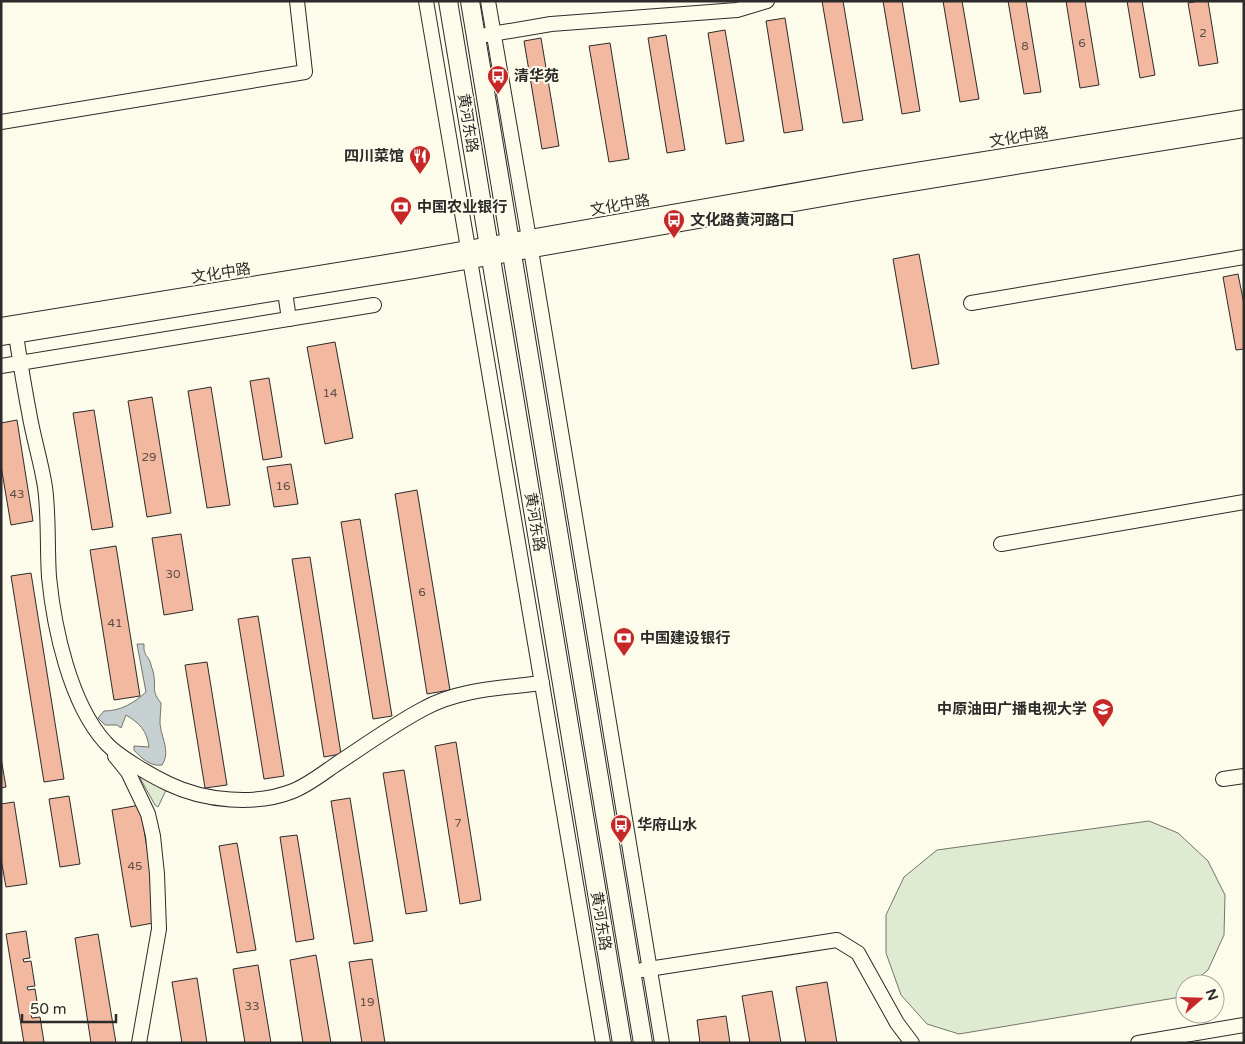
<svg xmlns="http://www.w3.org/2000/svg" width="1245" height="1044" font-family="'Varela Round','Noto Sans SC',sans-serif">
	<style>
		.green { fill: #deebd1; stroke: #74746e }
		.water { fill: #c7d0d0; stroke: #74746e }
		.building { fill: #f2b8a0; stroke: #2b2b2b }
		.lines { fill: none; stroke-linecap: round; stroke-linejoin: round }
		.minor-casing { stroke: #2b2b2b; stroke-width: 16 }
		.major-casing { stroke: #2b2b2b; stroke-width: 20 }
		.minor { stroke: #fdfbea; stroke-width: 14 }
		.major { stroke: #fdfbea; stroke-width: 18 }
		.labels { text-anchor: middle; stroke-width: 4; stroke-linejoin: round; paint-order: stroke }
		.number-label { font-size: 12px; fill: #5d4e48 }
		.poi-label { font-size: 15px; font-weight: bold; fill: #2b2b2b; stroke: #fdfbea; text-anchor: start }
		.street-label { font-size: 15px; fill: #2b2b2b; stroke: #fdfbea }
	</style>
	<rect width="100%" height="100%" fill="#fdfbea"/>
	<g class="green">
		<polygon points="141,775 158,786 164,786 167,788 158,807 155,805 140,778"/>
		<polygon points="1149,821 1178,833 1208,861 1225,895 1224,935 1208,970 1191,984 1185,984 1185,990 1175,998 959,1034 927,1024 901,995 886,953 886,915 904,877 937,850"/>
	</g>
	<path class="water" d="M137,644H144C143,657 149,655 151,665C152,669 154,673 154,677C156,688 151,691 161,703C161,709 160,716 160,723C161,738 171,751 162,765C151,767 141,758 134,750V746L149,747C147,730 139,723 126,715L121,728L117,725H105L98,718L104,711C121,711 134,703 146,692Z"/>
	<g class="building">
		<polygon points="822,1 843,1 863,120 843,123"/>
		<polygon points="883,1 902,1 920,111 902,114"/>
		<polygon points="943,1 962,1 979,99 960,102"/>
		<polygon points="1008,1 1026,1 1041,92 1024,94"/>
		<polygon points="1066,1 1085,1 1099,85 1080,88"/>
		<polygon points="1127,1 1142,1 1155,75 1140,78"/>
		<polygon points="1199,1 1208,1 1218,63 1199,66 1188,3"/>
		<polygon points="785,18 803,130 784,133 766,21"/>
		<polygon points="725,30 744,141 726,144 708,33"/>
		<polygon points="666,35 685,150 667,153 648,38"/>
		<polygon points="541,38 559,146 542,149 524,41"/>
		<polygon points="610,43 629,159 609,162 589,46"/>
		<polygon points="919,254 939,364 912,369 893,259"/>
		<polygon points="1238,274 1244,304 1244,349 1236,350 1223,277"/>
		<polygon points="335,342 353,438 325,444 307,347"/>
		<polygon points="269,378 282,457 263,460 250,381"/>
		<polygon points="211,387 230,505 207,508 188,391"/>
		<polygon points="152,397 171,513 147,517 128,401"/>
		<polygon points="94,410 113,527 92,530 73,413"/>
		<polygon points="17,420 33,521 11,525 1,466 1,423"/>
		<polygon points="291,464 298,504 274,507 267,467"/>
		<polygon points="417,490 450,690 427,694 395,494"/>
		<polygon points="360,519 392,716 373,719 341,522"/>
		<polygon points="181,534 193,610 164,615 152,538"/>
		<polygon points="116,546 140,696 114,700 90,550"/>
		<polygon points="310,557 341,754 324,757 292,559"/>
		<polygon points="31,573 64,779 44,782 11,576"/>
		<polygon points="258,616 284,776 264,779 238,619"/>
		<polygon points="207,662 227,785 205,788 185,665"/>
		<polygon points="456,742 481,900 460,904 435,746"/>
		<polygon points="1,758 6,787 1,788"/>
		<polygon points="404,770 427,911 406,914 383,773"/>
		<polygon points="69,796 80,864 60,867 49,799"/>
		<polygon points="350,798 373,941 354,944 331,801"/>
		<polygon points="14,802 27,884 6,887 1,859 1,804"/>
		<polygon points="140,805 159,922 131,927 112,810"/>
		<polygon points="297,835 314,939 296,942 280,837"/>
		<polygon points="237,843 256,950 237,953 219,846"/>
		<polygon points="26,931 30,958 23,959 24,962 31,961 35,986 27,987 28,990 35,989 39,1014 31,1015 32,1018 40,1017 44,1042 38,1043 24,1043 6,934"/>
		<polygon points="98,934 116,1043 91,1043 75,938"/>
		<polygon points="316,955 331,1043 303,1043 290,960"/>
		<polygon points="372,959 385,1043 362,1043 349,962"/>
		<polygon points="258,965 271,1043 245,1043 233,969"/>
		<polygon points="197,978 207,1043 182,1043 172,982"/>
		<polygon points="827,982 837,1043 806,1043 796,987"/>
		<polygon points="772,991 781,1043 750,1043 742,996"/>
		<polygon points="726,1016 730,1043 700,1043 697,1020"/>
	</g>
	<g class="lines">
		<g class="minor-casing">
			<g id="minor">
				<polyline points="426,1 603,1043"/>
				<polyline points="488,1 531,250 662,1043"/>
				<polyline points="486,35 551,24 737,10 767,1"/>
				<polyline points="1,122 305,72 297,1"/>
				<polyline points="285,292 289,319"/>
				<polyline points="971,303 1244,257"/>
				<polyline points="1,325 411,258 860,179 1244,117"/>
				<path d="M16,335C20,361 24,386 29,412C33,437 41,461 45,487C49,517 47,547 49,577C54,628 70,703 105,742C117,756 152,776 169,784C204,801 256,806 293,791C308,785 322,774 335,765C364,746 393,725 423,709C459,689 502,688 542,683"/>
				<polyline points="1,338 414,271 862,192 1244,130"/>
				<polyline points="1,366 374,305"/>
				<polyline points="1001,544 1244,502"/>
				<polyline points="115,756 128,772 148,814 153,836 157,874 159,929 139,1043"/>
				<polyline points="1223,779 1244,776"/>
				<polyline points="642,970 837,940 858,953 897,1023 912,1043"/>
				<polyline points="1138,1043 1244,1025"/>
			</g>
		</g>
		<g class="major-casing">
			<g id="major">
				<polyline points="448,1 622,1043"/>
				<polyline points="470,1 643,1043"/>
			</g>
		</g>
		<use href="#minor" class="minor"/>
		<use href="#major" class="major"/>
	</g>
	<defs>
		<g id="bus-pin" transform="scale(1.125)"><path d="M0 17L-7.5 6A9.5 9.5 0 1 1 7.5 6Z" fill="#c62828" stroke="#fdfbea"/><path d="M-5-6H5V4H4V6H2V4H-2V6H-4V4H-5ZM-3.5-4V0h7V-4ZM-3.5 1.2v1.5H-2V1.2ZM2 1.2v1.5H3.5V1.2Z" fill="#fff"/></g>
		<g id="restaurant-pin" transform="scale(1.125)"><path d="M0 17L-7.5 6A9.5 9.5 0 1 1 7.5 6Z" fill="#c62828" stroke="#fdfbea"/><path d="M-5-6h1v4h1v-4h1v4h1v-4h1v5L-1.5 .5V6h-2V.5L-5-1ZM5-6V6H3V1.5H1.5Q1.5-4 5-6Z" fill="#fff"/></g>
		<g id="bank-pin" transform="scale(1.125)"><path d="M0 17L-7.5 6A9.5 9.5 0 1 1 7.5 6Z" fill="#c62828" stroke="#fdfbea"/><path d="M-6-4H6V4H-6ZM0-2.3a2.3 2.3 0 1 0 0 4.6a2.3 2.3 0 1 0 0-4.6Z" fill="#fff"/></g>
		<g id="university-pin" transform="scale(1.125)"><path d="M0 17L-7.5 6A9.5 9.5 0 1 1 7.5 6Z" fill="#c62828" stroke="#fdfbea"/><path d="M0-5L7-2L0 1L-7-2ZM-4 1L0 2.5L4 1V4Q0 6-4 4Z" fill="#fff"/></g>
	</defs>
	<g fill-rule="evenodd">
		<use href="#bus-pin" x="498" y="76"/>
		<use href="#restaurant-pin" x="420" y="156"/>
		<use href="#bank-pin" x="401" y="207"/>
		<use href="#bus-pin" x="674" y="220"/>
		<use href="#bank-pin" x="624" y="638"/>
		<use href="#university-pin" x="1103" y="709"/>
		<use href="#bus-pin" x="621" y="825"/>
	</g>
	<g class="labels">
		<g class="number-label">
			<text x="1203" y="37">2</text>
			<text x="1082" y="47">6</text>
			<text x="1025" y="50">8</text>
			<text x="330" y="397">14</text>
			<text x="149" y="461">29</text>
			<text x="283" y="490">16</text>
			<text x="17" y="498">43</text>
			<text x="173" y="578">30</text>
			<text x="422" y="596">6</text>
			<text x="115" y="627">41</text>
			<text x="458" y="827">7</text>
			<text x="135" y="870">45</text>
			<text x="367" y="1006">19</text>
			<text x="252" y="1010">33</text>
		</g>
		<g class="poi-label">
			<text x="514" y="81">清华苑</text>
			<text x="404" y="161" text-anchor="end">四川菜馆</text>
			<text x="417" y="212">中国农业银行</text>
			<text x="690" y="225">文化路黄河路口</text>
			<text x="640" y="643">中国建设银行</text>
			<text x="1087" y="714" text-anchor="end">中原油田广播电视大学</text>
			<text x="637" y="830">华府山水</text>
		</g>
		<g class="street-label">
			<text transform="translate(468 123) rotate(81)" y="5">黄河东路</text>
			<text transform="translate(1019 137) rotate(-9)" y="5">文化中路</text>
			<text transform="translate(620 205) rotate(-10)" y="5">文化中路</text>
			<text transform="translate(221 273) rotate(-9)" y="5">文化中路</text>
			<text transform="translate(535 522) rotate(81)" y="5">黄河东路</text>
			<text transform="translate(601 921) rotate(81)" y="5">黄河东路</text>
		</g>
	</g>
	<rect width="1245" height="1044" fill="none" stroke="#2b2b2b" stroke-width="5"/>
	<g transform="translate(1200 999) rotate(70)"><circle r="24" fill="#fdfbea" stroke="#a9a89e"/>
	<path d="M0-4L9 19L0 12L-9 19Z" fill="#c62828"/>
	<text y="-8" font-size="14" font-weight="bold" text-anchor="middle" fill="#2b2b2b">N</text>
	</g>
	<path d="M22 1014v8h94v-8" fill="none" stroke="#2b2b2b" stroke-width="2.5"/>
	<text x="30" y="1014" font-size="15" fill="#2b2b2b" stroke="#fdfbea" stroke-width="4" paint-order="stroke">50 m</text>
</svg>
